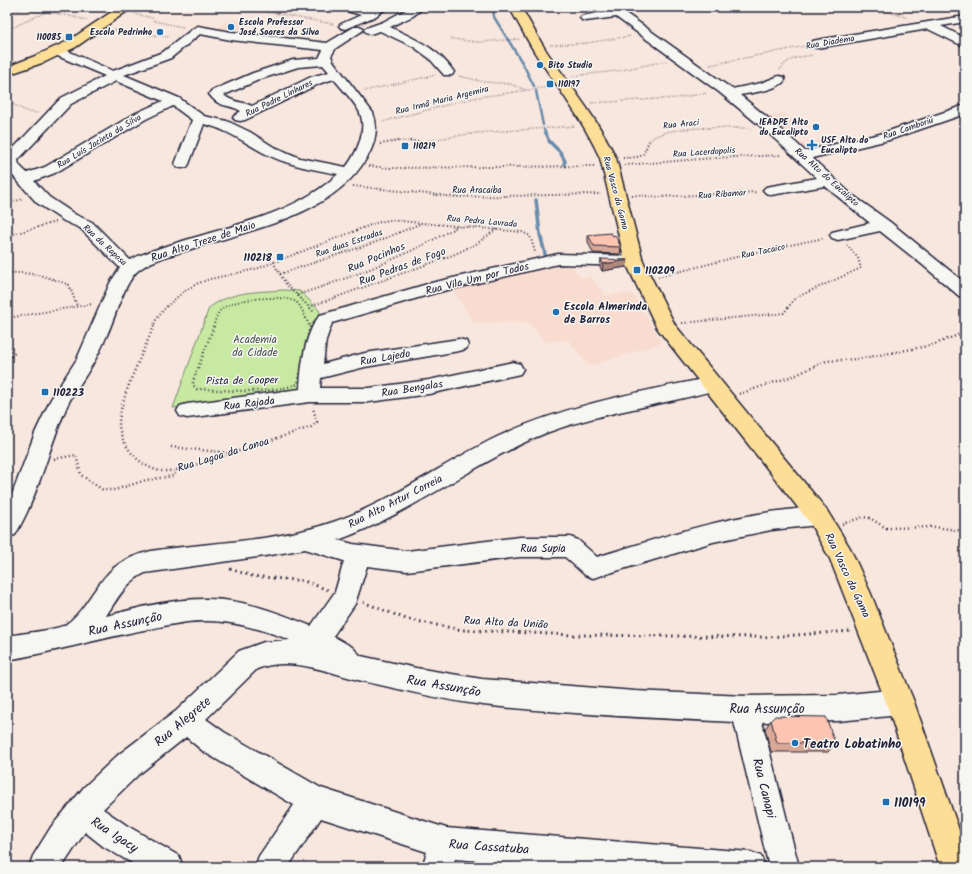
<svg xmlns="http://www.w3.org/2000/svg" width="972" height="874" font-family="Kalam,sans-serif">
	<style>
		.built { fill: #f9dcd0 }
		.green { fill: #c8e9a1; stroke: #75866e }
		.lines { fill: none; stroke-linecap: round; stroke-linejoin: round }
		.stream-far1 { stroke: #688aab; stroke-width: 2.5 }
		.stream { stroke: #688aab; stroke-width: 3.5 }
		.minor-casing { stroke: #22223b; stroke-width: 3 }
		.major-casing { stroke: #22223b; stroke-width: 3 }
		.path-far3 { stroke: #22223b; stroke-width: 1.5; stroke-dasharray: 0.5 2; stroke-linecap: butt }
		.path-far2 { stroke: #22223b; stroke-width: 2; stroke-dasharray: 1 2.5; stroke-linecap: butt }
		.path-far1 { stroke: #22223b; stroke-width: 2.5; stroke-dasharray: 1 3; stroke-linecap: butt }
		.path { stroke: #22223b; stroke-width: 3; stroke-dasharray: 1.5 4; stroke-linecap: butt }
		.minor { fill: #f6f6f2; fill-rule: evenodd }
		.major { fill: #fdde96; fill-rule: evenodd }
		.wall { fill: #d9a998; stroke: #22223b }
		.shaded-wall { fill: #b0897c; stroke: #22223b }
		.building { fill: #fcc4b1; stroke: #22223b }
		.poi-dot { fill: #1f6fb2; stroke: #f6f6f2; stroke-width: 1.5 }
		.labels { text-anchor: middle; stroke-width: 3; stroke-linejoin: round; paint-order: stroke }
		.far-poi-label { font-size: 9px; font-weight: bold; fill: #22223b; stroke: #f6f6f2; text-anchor: start }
		.far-street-label { font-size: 9px; fill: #22223b; stroke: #f6f6f2 }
		.street-label { font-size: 11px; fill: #22223b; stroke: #f6f6f2 }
		.poi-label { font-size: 11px; font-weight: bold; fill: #22223b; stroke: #f6f6f2; text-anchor: start }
		.park-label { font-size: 11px; fill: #4c5454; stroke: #f6f6f2 }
		.near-street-label { font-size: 13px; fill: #22223b; stroke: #f6f6f2 }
		.near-poi-label { font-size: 13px; font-weight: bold; fill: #22223b; stroke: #f6f6f2; text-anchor: start }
	</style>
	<rect width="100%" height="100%" fill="#f8e7de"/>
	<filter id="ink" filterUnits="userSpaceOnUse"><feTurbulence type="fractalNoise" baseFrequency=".025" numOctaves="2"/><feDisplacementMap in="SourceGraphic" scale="8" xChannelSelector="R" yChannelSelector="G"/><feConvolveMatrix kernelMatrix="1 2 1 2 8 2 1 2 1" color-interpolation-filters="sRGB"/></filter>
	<g filter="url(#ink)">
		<g class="built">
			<polygon points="228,20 240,20 251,22 233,35 212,32"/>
			<polygon points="783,113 806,130 783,135 762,118"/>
			<polygon points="819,139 829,147 804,152 795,144"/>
			<polygon points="569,262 581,278 591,276 605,295 632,293 662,343 589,366 568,340 545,342 528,322 474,323 453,290"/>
		</g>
		<g class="green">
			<path d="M283,290L300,291L319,310L321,318L311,393L173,408L209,308C230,291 257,292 283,290Z"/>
			<polygon points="478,857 555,865 555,867 459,867 471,858 471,861"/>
		</g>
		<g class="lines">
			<g class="stream-far1">
				<polyline points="493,7 494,17 523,64 534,86"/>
				<polyline points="536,91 543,125"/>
				<polyline points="544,130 550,142"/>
			</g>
			<g class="stream">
				<polyline points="549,141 560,152 565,161 564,164"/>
				<polyline points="536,200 540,234 545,254"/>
			</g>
			<g class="minor-casing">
				<g id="minor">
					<polygon points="338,7 357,7 370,10 375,7 388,7 376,16 345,29 341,28 339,26 341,24 361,15 340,9"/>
					<path d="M411,7H424L413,16L390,27C415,39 438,48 454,72L452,75H444L429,58L414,47L380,31L370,34L366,32L364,30L366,28L383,22Z"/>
					<path d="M604,7H617L732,89L761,83L779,76L784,77L785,80C779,90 751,93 740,95L774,123L805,151L880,134L965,105V114L889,140L812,158L851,194L890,222L965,283V298L959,296L924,266L880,231L838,240L832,238L830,235L832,232L870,223L825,186L771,195L766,193L763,190L766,187L817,178L764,129L719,92L616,17L586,21L582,20L580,18L582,16L608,11Z"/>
					<polygon points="965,16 965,22 941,26 965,38 965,47 928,29 817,48 813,47 811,44 813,41 817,40"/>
					<path d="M198,26L231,32L327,43L354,27H362L364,29L362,31L336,48L331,56L333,61L373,113C379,128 375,145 366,159C331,217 247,230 188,250C172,255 154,259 140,269C125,279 115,318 107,335C102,347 96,359 89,370C82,382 73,393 67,406C48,449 39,495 15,535L7,537V508L35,433L51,399L77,359L110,283L120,268L80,228L64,221L37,203L7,169V155L61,98L105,76L53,54L51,51L53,48H61L113,71L163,52L194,28ZM200,34L231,40L323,50L319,58L293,60L253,73L211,91L209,94C220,109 227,103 241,111L233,117L235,120L240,121L245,120L321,83L334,79C342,89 353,100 359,111C368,129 357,153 346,167L300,158L272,146L250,132L227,121L204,116L179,98L124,75L171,58ZM323,65L329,72L311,77L252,106C244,102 230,102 224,95L261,79L298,67ZM116,81L163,101L136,113L45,167L27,173L19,165L18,160L71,104ZM173,106L192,120L175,164L177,167L182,168L187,167L189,164L204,124C226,129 242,141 262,152C286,165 311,169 338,174C294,215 229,226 173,244C159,248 144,253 130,260L92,222L76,215L49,197L34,181L55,173L146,119Z"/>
					<path d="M558,254L630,256L636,257L638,261L636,265L630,266L558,264L435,293L332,323L326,340L323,364L365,353L459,339L466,341L468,345L466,349L459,351L365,367L321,378L320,388H369L429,380L513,362L520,364L523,369L520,374L429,394L369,402H310L187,418L180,416L177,411L180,406L187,404L300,389C301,367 305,332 320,315L431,283Z"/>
					<path d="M712,377L719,379L722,384L719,389C657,407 595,412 534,438C467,468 408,515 338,540L353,544L407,551L520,537H570L578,540L597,557C659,538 722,517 787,510C800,509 814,505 826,509L829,516L826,523L818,525L771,530L713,542L593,578L585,575L565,557H520L407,571L367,566L355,604L333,636L352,647L361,656L416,668L482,679L635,691L745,696L838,695L900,689L910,693L914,702L910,711L900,715L838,721L762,722L799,867H769L734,722C651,718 566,714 483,705C441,700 399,689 358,680C327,672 289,656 257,669L206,719L224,732L321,788L446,828L750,852L761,856L765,867H557L455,859L452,867H422L427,852L321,818L288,867H255L259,856L294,805L204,752L186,737L138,775L103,809L126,825L179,856L183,867H139L104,847L85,832L62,867H29L33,856L51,827L72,802L84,787L118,755L176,711L239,651L264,642L290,640C264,630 234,621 207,621C186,620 165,626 144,630C98,639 53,652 7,660V636C18,634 56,630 65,625C73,620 82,609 88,600C108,571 116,560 151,551C211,542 275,542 333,522C392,502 441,464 497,437C565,405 639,392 712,377ZM305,549L344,561L335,592L311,626C279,613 243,599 208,599C174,598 138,608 106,616C117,599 126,582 145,573L265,556Z"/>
				</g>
			</g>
			<g class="major-casing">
				<g id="major">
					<polygon points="119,7 133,7 76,47 45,62 7,75 7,67 35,56 68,41"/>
					<path d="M509,7H521C530,22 538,38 547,52C571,87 598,119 616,158L643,261L675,325L826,509L850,548L871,594L914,702L965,847V867H940L886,702L830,559L810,523L657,328L625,261L600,158C583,120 558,88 535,53C526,38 518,22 509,7Z"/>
				</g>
			</g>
			<g class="path-far3">
				<polyline points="239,7 333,24"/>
				<polyline points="872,7 908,18"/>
				<path d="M7,11C34,8 61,14 87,20"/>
				<polyline points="135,14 152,18 154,21 183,27"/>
				<polyline points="7,30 46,12 52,7"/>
				<polyline points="113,30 170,37"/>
				<polyline points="451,39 478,42 520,39"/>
				<polyline points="550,45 587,43 631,36"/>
				<polyline points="710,65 805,46"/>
				<path d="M780,70C787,58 800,57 813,55"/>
				<polyline points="459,76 484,82 510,84 526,90"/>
				<polyline points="572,76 617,71 666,61"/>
				<polyline points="364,91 435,75"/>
				<polyline points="7,101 28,112 38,113"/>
				<polyline points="591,103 676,98 708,93"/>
				<polyline points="382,122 473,98 549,87"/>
				<polyline points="392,142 403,141 417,142 476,133 576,126"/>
				<path d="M649,142C662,123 728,129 751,128"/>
			</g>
			<g class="path-far2">
				<polyline points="410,141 420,141"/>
				<polyline points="380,144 399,141"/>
				<polyline points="623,158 638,157 643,155 649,141"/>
				<polyline points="625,165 714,158 782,155"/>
				<polyline points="369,166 391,168 596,166"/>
				<polyline points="353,186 456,197 601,194"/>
				<polyline points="632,195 659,197 757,192"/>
				<polyline points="7,203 24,199"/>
				<polyline points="7,236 55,222"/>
				<polyline points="273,262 286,284 314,312"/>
				<path d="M7,273C31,272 47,276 69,285L77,306"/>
				<polyline points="280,274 376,242 422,223"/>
				<polyline points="658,277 756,252 824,238"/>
				<path d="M297,295C353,277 407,256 458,226"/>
				<polyline points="309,307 453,255 476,244 497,229"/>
				<polyline points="7,318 93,304"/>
				<polyline points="682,323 784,313 795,298 861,268 858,258 847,245"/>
				<polyline points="153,327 156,320 166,307 183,292 196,284 210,279 256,269 376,223 389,220 522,232 530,236 535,252"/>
				<path d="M213,327C215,322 216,316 219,312C228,298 283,294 296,302C302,306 306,320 310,327"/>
			</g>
			<g class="path-far1">
				<path d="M154,326C144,350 120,398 119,423C119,444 141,469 162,471C174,472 187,467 198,464C236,453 273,439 311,427L317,422L313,408"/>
				<path d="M214,326L193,381V385L197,389C230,390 267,395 298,384L310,326"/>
				<polyline points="7,358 15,353"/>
				<polyline points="739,394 796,375 826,361 858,359 933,345 965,332"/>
				<polyline points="171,447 230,453"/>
				<polyline points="54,459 76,455 81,475 103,490 115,490 146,480 173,476 178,469"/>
				<polyline points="842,524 863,517 870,518 886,528 934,527 965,531"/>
			</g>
			<g class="path">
				<polyline points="230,569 252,576 304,581 328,590"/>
				<polyline points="363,602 406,619 462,630 576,635 768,637 852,631"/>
			</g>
			<use href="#minor" class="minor"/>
			<use href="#major" class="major"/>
		</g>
		<g class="wall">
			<polygon points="588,235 613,236 621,247 620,254 593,253 588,242"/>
			<polygon points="601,259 626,267 602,271 600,267"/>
			<polygon points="771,720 835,743 828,752 771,752 765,729"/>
		</g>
		<polygon class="shaded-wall" points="628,260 626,267 602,271 603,264"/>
		<g class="building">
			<polygon points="611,233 613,236 615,235 621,247 594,246 588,235"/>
			<polygon points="601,259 628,260 603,264"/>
			<polygon points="775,716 826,717 835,743 777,743 771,720"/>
		</g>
	</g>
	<g class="poi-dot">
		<circle cx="231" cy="27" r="4"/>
		<circle cx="160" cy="32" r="4"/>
		<rect x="65" y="33" width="8" height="8" rx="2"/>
		<circle cx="540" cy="65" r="4"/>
		<rect x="546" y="80" width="8" height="8" rx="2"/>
		<circle cx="816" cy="127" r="4"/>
		<path d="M810 139h4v4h4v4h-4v4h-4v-4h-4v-4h4z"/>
		<rect x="401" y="142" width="8" height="8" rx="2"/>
		<rect x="276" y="253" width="8" height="8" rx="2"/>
		<rect x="633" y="266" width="8" height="8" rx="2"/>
		<circle cx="556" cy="312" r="4"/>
		<rect x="41" y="388" width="8" height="8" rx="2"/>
		<circle cx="795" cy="743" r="4"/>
		<rect x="882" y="798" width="8" height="8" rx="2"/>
	</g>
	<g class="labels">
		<g class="far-poi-label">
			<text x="239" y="25">Escola Professor<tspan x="239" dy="10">José Soares da Silva</tspan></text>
			<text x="152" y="35" text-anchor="end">Escola Pedrinho</text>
			<text x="61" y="40" text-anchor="end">110085</text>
			<text x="548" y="68">Bito Studio</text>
			<text x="558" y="87">110197</text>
			<text x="808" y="125" text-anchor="end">IEADPE Alto<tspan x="808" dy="10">do Eucalipto</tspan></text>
			<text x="821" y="143">USF Alto do<tspan x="821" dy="10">Eucalipto</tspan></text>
			<text x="413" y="149">110219</text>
		</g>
		<g class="far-street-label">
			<text transform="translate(830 42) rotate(-10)" y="3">Rua Diadema</text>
			<text transform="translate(279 98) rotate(-26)" y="3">Rua Padre Linhares</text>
			<text transform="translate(442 100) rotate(-14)" y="3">Rua Irmã Maria Argemira</text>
			<text transform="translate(681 124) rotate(-6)" y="3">Rua Araci</text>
			<text transform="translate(908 128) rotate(-19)" y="3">Rua Camboriú</text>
			<text transform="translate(99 141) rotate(-31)" y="3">Rua Luís Jacinto da Silva</text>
			<text transform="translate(704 152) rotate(-4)" y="3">Rua Lacerdopolis</text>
			<text transform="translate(827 177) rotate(42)" y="3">Rua Alto do Eucalipto</text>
			<text x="477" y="193">Rua Aracaiba</text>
			<text transform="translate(616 193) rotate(75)" y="3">Rua Vasco da Gama</text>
			<text transform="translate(722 194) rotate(-4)" y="3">Rua Ribamar</text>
			<text transform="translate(482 221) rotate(5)" y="3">Rua Pedra Lavrada</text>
			<text transform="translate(349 243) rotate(-19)" y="3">Rua duas Estradas</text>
			<text transform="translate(105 245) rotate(43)" y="3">Rua da Raposa</text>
			<text transform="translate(763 251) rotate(-12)" y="3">Rua Tacaico</text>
		</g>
		<g class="street-label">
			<text transform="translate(203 241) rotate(-18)" y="4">Rua Alto Treze de Maio</text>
			<text transform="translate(376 257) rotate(-23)" y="4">Rua Pocinhos</text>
			<text transform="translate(402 266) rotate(-20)" y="4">Rua Pedras de Fogo</text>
			<text transform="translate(477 278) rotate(-14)" y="4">Rua Vila Um por Todos</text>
			<text transform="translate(385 357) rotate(-10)" y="4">Rua Lajedo</text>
			<text transform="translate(242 380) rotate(-1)" y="4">Pista de Cooper</text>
			<text transform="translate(412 388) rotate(-9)" y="4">Rua Bengalas</text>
			<text transform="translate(249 403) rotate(-7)" y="4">Rua Rajada</text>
			<text transform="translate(223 454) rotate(-17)" y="4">Rua Lagoa da Canoa</text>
			<text transform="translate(395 501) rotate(-27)" y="4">Rua Alto Artur Correia</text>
			<text x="543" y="552">Rua Supia</text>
			<text transform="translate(848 575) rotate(65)" y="4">Rua Vasco da Gama</text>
			<text transform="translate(506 622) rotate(3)" y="4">Rua Alto da União</text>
		</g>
		<g class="poi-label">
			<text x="272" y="261" text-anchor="end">110218</text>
			<text x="645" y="274">110209</text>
			<text x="564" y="310">Escola Almerinda<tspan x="564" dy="13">de Barros</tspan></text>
			<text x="53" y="396">110223</text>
		</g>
		<g class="park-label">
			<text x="255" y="343">Academia<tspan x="255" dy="13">da Cidade</tspan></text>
		</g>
		<g class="near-street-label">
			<text transform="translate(125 623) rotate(-12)" y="5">Rua Assunção</text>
			<text transform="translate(444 685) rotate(10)" y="5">Rua Assunção</text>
			<text x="767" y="713">Rua Assunção</text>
			<text transform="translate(182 721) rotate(-40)" y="5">Rua Alegrete</text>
			<text transform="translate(765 788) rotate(76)" y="5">Rua Canapi</text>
			<text transform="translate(115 834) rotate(33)" y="5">Rua Igacy</text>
			<text transform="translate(489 846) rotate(4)" y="5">Rua Cassatuba</text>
		</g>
		<g class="near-poi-label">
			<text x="803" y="748">Teatro Lobatinho</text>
			<text x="894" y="807">110199</text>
		</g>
	</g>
	<rect width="972" height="874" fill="none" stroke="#f6f6f2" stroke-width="24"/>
	<rect x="12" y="12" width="948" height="850" fill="none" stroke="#22223b" stroke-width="1.5" filter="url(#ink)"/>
</svg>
